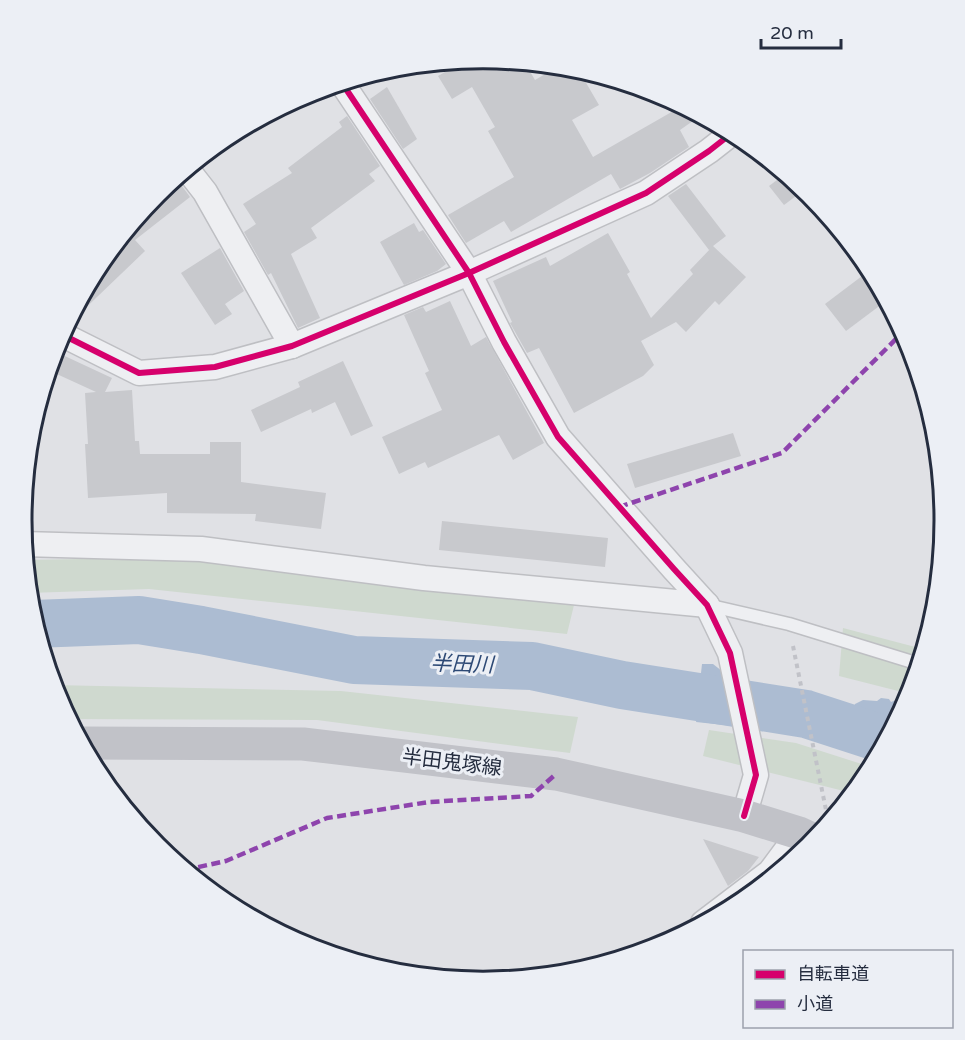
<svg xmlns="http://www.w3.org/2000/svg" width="965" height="1040" font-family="'Varela Round','Noto Sans JP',sans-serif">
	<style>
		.green { fill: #cfd9cf }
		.water { fill: #acbcd2 }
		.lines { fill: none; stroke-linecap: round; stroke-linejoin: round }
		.river { stroke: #acbcd2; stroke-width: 48 }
		.building { fill: #c8c9cd }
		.service-casing { stroke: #bebfc3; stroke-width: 15 }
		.minor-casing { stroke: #bebfc3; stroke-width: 27 }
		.path { stroke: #c1c2c8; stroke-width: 4; stroke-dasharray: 4.5 4.5; stroke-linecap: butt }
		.service { stroke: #eeeff2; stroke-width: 12 }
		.minor { stroke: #eeeff2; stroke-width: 24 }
		.secondary { stroke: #c1c2c8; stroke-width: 33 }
		.quiet { stroke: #8e44ad; stroke-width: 4.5; stroke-dasharray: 9 4.5; stroke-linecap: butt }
		.cycleway-casing { stroke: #eceff5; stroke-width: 10 }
		.cycleway { stroke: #d6006c; stroke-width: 6 }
		.labels { text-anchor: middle; stroke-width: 6; stroke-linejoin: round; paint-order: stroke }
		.street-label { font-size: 20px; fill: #252d3f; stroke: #eceff5 }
		.water-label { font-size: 21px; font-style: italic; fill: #2d4975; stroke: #eceff5 }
		.rim { fill: none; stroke: #252d3f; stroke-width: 3 }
	</style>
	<rect width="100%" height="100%" fill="#e0e1e5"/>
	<g class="green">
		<polygon points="186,557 574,605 567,634 149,589 28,593 25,560"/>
		<polygon points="843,628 923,649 910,694 839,676"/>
		<polygon points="52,685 341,691 578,717 570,753 317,720 68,719 56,696"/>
		<polygon points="709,730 796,743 871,767 866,777 852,793 703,756"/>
	</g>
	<path class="water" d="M702,664H713L760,701L764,697L769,702L789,704L796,699L822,705L831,703L833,710L848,714L853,710L855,704L863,700L877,701L881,698L889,699L891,702L896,700L906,703L882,747L869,742L863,737L848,732L842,737H838L835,718L799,719L795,724H787L785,734L761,729L696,722L698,713C692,704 695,695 698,686L696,683L701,673Z"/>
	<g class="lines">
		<polyline class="river" points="34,624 139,620 201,630 354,660 532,666 622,685 806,714 886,740"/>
	</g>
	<g class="building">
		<polygon points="483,58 525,63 535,80 559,66 578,69 599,105 572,120 593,157 682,106 700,116 680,130 689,147 650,173 620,189 611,174 511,232 504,221 466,243 448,215 514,177 488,131 495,127 472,87 452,99 438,76 466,60"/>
		<polygon points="387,87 417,139 403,149 370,99"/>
		<polygon points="347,116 380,166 369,174 375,181 311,228 317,238 291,254 320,318 298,328 271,273 268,275 244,232 256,224 243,204 292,173 288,168 342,127 339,122"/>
		<polygon points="785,174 804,190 784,205 769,186"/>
		<polygon points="176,178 190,197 135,240 145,251 73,320 70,318 99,263 156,193"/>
		<polygon points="686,184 726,236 713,246 746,277 719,305 715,301 686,332 676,322 641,341 654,365 643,376 574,413 539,348 527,353 510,323 512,322 493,281 546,257 550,266 608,233 630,272 627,274 651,318 693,274 690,270 712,247 709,250 668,196"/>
		<polygon points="414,223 419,232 423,230 446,264 437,271 404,285 380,242"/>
		<polygon points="220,248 244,291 225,304 232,314 215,325 181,273"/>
		<polygon points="870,270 886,301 846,331 825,304"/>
		<polygon points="450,301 471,346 486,337 544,443 513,460 499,435 428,468 425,462 399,474 382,437 442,410 425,373 429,371 404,315 423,307 426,312"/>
		<polygon points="54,351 112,378 105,392 132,390 135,441 139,441 140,454 210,454 210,442 241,442 241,482 326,493 321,529 255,521 256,514 167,513 167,493 88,498 85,444 88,444 85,393 96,392 48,370"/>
		<polygon points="343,361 373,426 351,436 335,402 312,413 311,409 261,432 251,410 300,387 298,382"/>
		<polygon points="733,433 741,456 635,488 627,464"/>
		<polygon points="442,521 608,538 605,567 439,550"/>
		<polygon points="703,839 759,857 748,871 728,886"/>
	</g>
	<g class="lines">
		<g class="service-casing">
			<polyline id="service" points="707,605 789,624 919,664"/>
		</g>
		<g class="minor-casing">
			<g id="minor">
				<polyline points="342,83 469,273 504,342 558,437 674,569 707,605 730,653 756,775 744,816"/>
				<polyline points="187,169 205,192 292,346"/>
				<polyline points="61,334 139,373 215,367 292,346 469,273 646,193 709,151 732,133"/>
				<polyline points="23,544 201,549 424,578 707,605"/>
				<polyline points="703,923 770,872 799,833"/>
			</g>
		</g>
		<polyline class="path" points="793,646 827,815"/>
		<use href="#service" class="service"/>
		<use href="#minor" class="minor"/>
		<polyline class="secondary" points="81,743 303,744 556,774 744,816 799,833 814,840"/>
		<g class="quiet">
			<polyline points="619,507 782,453 903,332"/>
			<polyline points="185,870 226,861 327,818 429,802 531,796 556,774"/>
		</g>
		<g class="cycleway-casing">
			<g id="cycleway">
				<polyline points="342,83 469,273 504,342 558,437 674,569 707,605 730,653 756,775 744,816"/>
				<polyline points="61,334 139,373 215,367 292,346 469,273 646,193 709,151 732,133"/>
			</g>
		</g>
		<use href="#cycleway" class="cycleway"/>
	</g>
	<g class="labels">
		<g class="street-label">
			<text transform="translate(452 762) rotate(7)" y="7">半田鬼塚線</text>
		</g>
		<g class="water-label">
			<text transform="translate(462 664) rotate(2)" y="7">半田川</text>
		</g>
	</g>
	<path d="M0 0H965V1040H0ZM32 520a451 451 0 1 1 902 0a451 451 0 1 1-902 0Z" fill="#eceff5" fill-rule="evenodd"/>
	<path class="rim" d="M32 520a451 451 0 1 1 902 0a451 451 0 1 1-902 0Z"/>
	<rect x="743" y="950" width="210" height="78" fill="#eceff5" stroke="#9ca1ac" stroke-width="1.5"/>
	<rect x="755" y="970" width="30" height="9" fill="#d6006c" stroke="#9ca1ac" stroke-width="1.5"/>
	<text x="797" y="980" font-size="18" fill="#252d3f">自転車道</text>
	<rect x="755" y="1000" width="30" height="9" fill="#8e44ad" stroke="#9ca1ac" stroke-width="1.5"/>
	<text x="797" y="1010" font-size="18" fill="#252d3f">小道</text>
	<path d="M761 39v9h80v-9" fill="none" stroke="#252d3f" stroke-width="3"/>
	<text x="770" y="39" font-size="18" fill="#252d3f" stroke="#eceff5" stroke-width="4.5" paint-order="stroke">20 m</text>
</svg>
